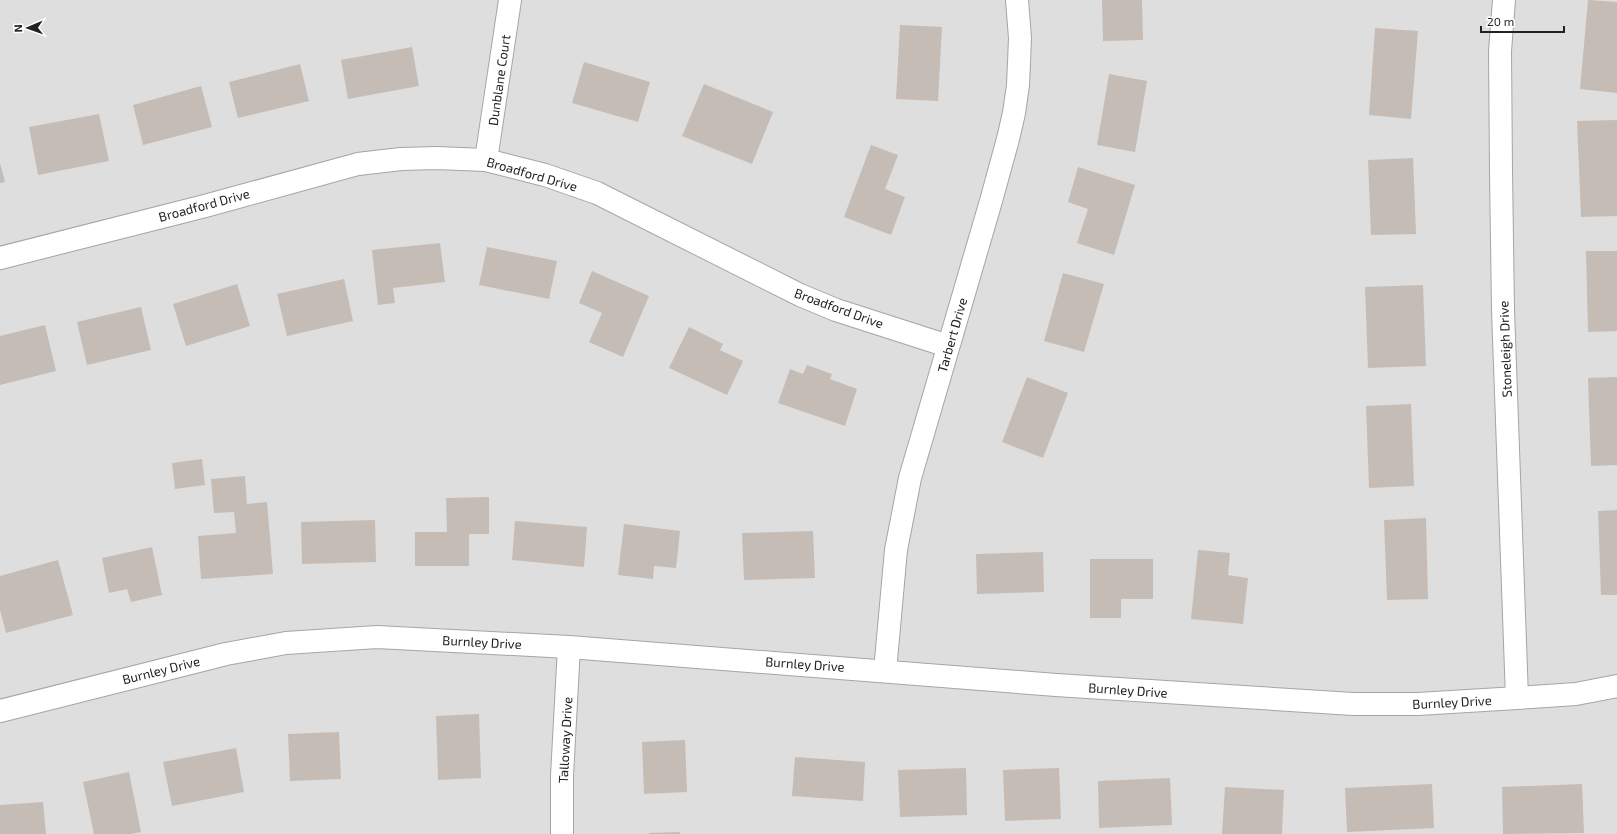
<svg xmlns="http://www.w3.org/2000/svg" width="1617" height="834" font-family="'Exo 2',sans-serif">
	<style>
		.residential { fill: #dfdede }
		.building { fill: #c6bcb6 }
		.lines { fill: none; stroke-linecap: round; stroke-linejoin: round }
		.street-casing { stroke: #a5a5a5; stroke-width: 24 }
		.street { stroke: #fff; stroke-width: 22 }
		.labels { text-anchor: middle; stroke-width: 3; stroke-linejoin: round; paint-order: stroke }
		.street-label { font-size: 13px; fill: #212121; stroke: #fff }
	</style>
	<rect width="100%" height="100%" fill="#f1ede7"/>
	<rect class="residential" x="0" y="0" width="1617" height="834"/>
	<g class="building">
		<polygon points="1102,0 1142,0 1143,40 1103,41"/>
		<polygon points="1588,0 1617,2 1617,93 1580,89"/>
		<polygon points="900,25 942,27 938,101 896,99"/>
		<polygon points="1375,28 1418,31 1411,119 1369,115"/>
		<polygon points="412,47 419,86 348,99 341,60"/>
		<polygon points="584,62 650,82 638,122 572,103"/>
		<polygon points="300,64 309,101 238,118 229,82"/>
		<polygon points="1109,74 1147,81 1135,152 1097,145"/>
		<polygon points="704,84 773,112 752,164 682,136"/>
		<polygon points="201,86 212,127 143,145 133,105"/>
		<polygon points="99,114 109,161 38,175 29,127"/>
		<polygon points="1617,120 1617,216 1581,217 1577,121"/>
		<polygon points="871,145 898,155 885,189 905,197 891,235 844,217"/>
		<polygon points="1413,158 1416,234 1371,235 1368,160"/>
		<polygon points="0,163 5,182 0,183"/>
		<polygon points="1078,167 1135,185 1114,255 1077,243 1088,209 1068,202"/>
		<polygon points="440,243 445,282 393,288 395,303 378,305 372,250"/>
		<polygon points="487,247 557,261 549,299 479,285"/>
		<polygon points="1586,251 1617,251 1617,331 1588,332"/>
		<polygon points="592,271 649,296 623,357 589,342 602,313 579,303"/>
		<polygon points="1063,273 1104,284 1084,352 1044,341"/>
		<polygon points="344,279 353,321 287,336 277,294"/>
		<polygon points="237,284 250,326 186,346 173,304"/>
		<polygon points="1423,285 1426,366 1368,368 1365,287"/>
		<polygon points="141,307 151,350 87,365 77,322"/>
		<polygon points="45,325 56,371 0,385 0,336"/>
		<polygon points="689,327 723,344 720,350 743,361 727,395 669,368"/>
		<polygon points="807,365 832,374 830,379 857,389 845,426 778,403 790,369 803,374"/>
		<polygon points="1027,377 1068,393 1043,458 1002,442"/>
		<polygon points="1617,377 1617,465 1591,466 1588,378"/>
		<polygon points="1411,404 1414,486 1369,488 1366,406"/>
		<polygon points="202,459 205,485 175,489 172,463"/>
		<polygon points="245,476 247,504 267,502 273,574 201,579 198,536 236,533 234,512 214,513 211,479"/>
		<polygon points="489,497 489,534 469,534 469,566 415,566 415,532 447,532 446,498"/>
		<polygon points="1617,510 1617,595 1601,595 1598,511"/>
		<polygon points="1426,518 1428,599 1387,600 1384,520"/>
		<polygon points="375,520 376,562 302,564 301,522"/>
		<polygon points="515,521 587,527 584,567 512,560"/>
		<polygon points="624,524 680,531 676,568 654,566 653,579 618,575"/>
		<polygon points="813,531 815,578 744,580 742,533"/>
		<polygon points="152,547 162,595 131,602 127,589 109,593 102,558"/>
		<polygon points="1198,550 1230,553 1228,575 1248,578 1243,624 1191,619"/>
		<polygon points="1043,552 1044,592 977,594 976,554"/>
		<polygon points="1090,559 1153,559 1153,599 1121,599 1121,618 1090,618"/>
		<polygon points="58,560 73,615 6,633 0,610 0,576"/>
		<polygon points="479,714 481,778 438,780 436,716"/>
		<polygon points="339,732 341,779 290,781 288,734"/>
		<polygon points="685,740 687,792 644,794 642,742"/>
		<polygon points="236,748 244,792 172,806 163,762"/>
		<polygon points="795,757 865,762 863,801 792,796"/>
		<polygon points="966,768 967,815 900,817 898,770"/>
		<polygon points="1059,768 1061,819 1005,821 1003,770"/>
		<polygon points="129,772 141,832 131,834 94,834 83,782"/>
		<polygon points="1170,778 1172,825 1099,828 1098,781"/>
		<polygon points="1432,784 1434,828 1347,832 1345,788"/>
		<polygon points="1582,784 1584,833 1503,834 1502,787"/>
		<polygon points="1225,787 1284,790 1282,834 1222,834"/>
		<polygon points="43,802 46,834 0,834 0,805"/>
		<polygon points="680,832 680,834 649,834 649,833"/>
	</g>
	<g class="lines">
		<g class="street-casing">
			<g id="street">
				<polyline points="1504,0 1500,51 1501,172 1503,310 1517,698"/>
				<polyline points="486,160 510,0"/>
				<polyline points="0,258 205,206 358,164 401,159 436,158 486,160 545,175 597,193 800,295 836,310 948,346"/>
				<polyline points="885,671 896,550 910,478 991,201 1008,139 1014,113 1018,85 1019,63 1020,38 1017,0"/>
				<polyline points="0,711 226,654 286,643 377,637 569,647 1056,685 1353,704 1418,704 1517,698 1576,694 1617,686"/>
				<polyline points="562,834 562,776 569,647"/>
			</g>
		</g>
		<use href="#street" class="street"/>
	</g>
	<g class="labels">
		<g class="street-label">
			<text transform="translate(499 80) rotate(-82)" y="5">Dunblane Court</text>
			<text transform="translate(532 174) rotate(16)" y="5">Broadford Drive</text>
			<text transform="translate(204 205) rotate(-15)" y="5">Broadford Drive</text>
			<text transform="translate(839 308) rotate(20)" y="5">Broadford Drive</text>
			<text transform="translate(952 335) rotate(-74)" y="5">Tarbert Drive</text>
			<text transform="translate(1505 349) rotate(-92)" y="5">Stoneleigh Drive</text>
			<text transform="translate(482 642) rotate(3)" y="5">Burnley Drive</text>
			<text transform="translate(805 664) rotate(4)" y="5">Burnley Drive</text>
			<text transform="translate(161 670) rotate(-14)" y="5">Burnley Drive</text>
			<text transform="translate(1128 690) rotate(4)" y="5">Burnley Drive</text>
			<text transform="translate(1452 702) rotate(-3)" y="5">Burnley Drive</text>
			<text transform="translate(565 740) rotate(-87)" y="5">Talloway Drive</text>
		</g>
	</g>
	<g transform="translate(28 28) rotate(268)" stroke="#ffffff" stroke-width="3" paint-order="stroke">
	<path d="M0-3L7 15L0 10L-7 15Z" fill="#212121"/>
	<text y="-6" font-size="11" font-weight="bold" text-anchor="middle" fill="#212121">N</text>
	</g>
	<path d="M1481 26v6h83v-6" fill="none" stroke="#212121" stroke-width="2"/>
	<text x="1487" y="26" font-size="12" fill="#212121" stroke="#ffffff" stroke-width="3" paint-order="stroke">20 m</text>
</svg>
